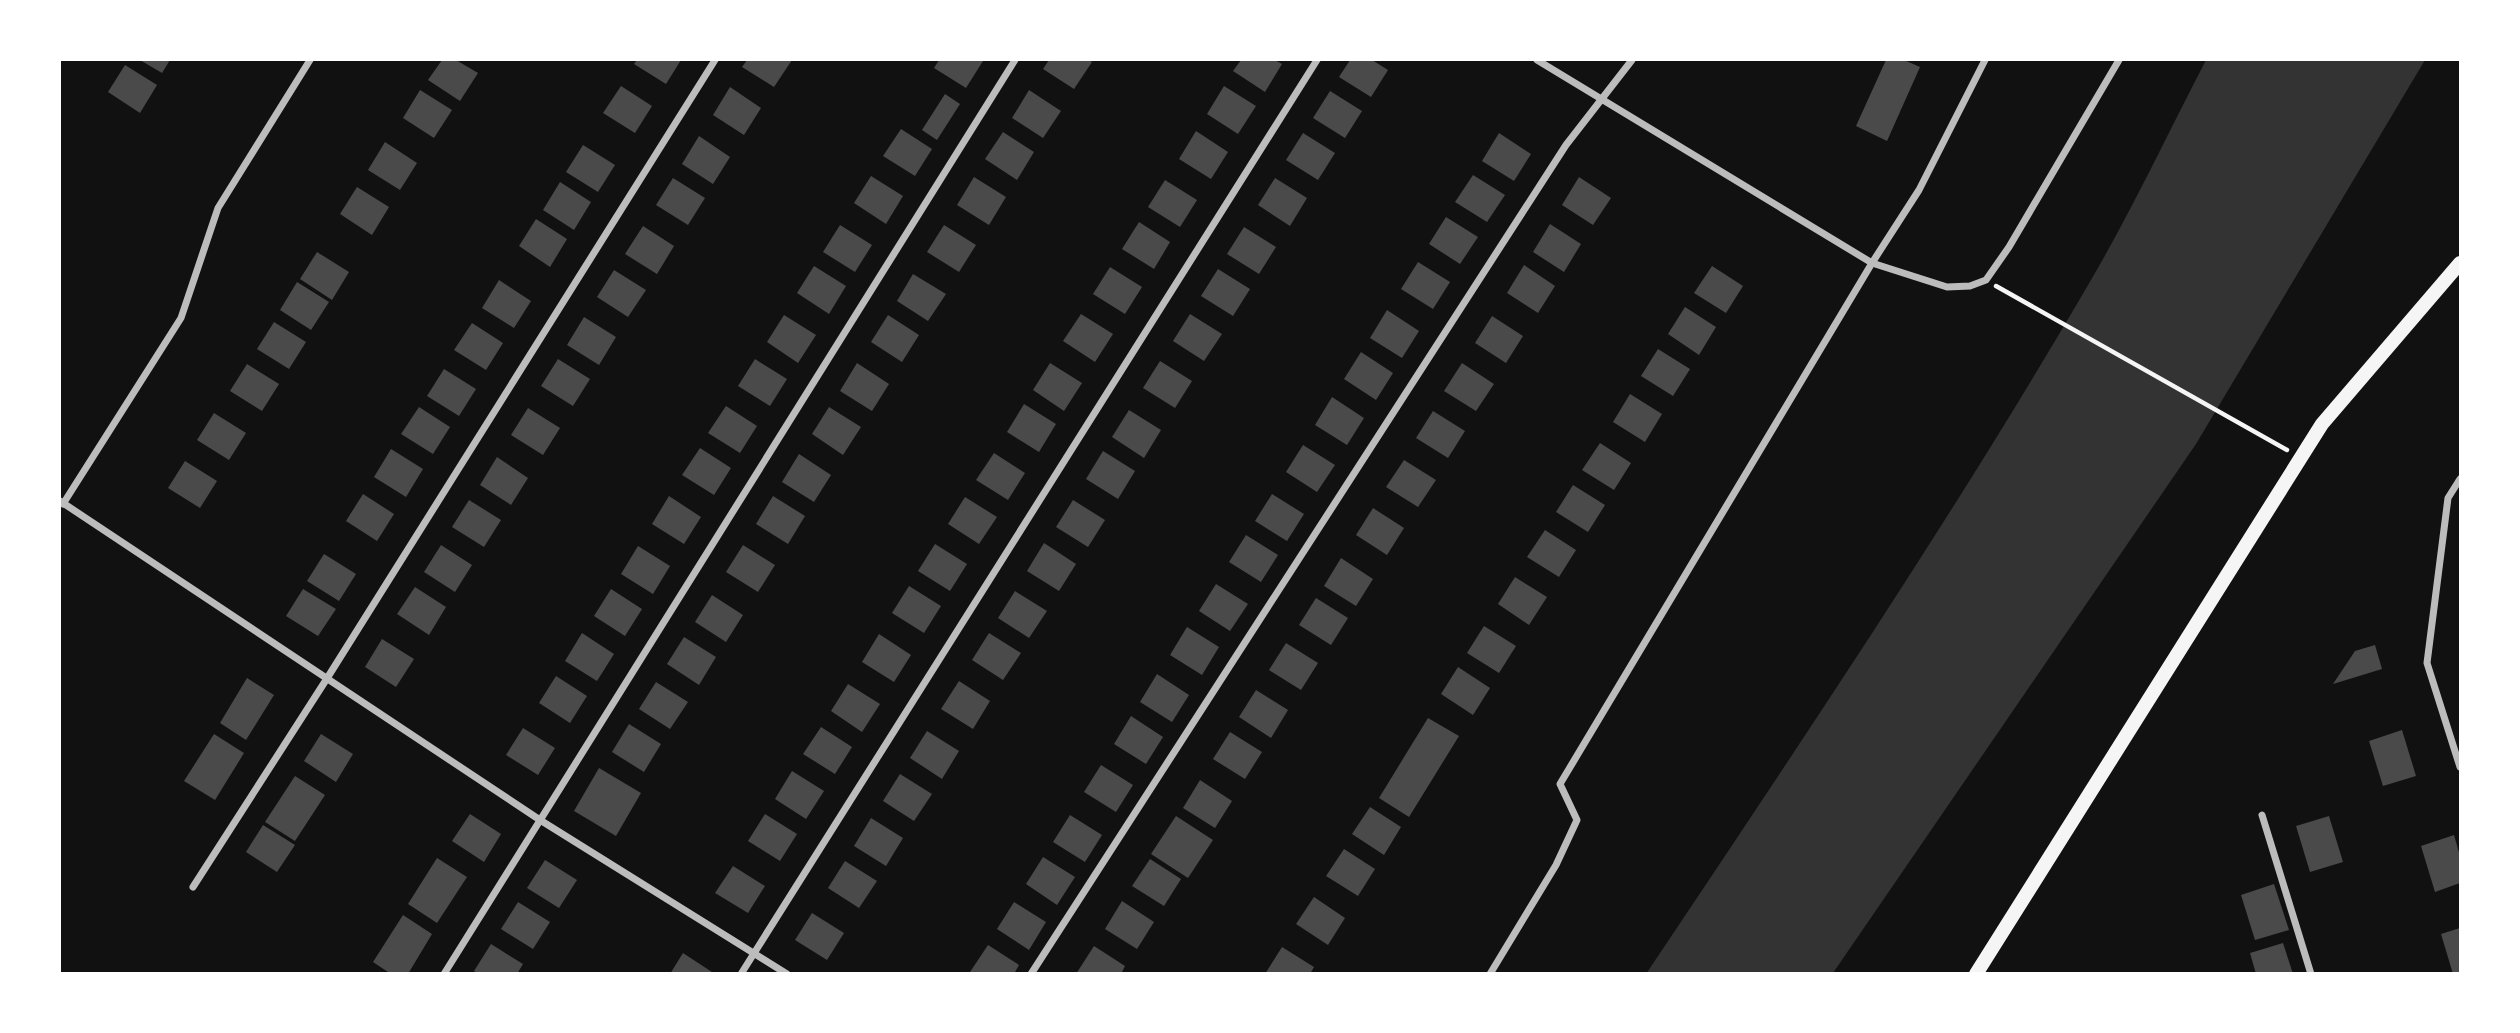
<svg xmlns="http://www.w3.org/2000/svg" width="2520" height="1033" font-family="Barlow,sans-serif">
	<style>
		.water { fill: #333 }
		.building { fill: #4a4a4a }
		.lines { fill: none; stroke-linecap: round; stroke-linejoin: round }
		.path { stroke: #f5f5f5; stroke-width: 4.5 }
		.minor { stroke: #bcbcbc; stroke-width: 7 }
		.secondary { stroke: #f5f5f5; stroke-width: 14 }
	</style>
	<rect width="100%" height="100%" fill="#111"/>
	<path class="water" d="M2206,60H2425L2196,444L1833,973L1646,974C1799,745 1953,517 2091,280C2133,208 2168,133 2206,60Z"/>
	<g class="building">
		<polygon points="140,60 170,60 162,73"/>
		<polygon points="442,60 456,60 478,73 460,101 428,80"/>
		<polygon points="637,60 681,60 666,84 634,64"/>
		<polygon points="747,60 792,60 774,87 742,67"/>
		<polygon points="939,60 981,60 983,61 966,88 934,68"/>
		<polygon points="1049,60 1088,60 1092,62 1074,89 1043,69"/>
		<polygon points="1241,60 1275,60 1282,64 1265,92 1233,71"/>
		<polygon points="1350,60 1372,60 1388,70 1371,97 1339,77"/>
		<polygon points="1886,60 1904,60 1920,67 1887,141 1856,126"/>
		<polygon points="125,65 157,85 140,113 108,92"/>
		<polygon points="621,86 652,106 635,133 603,113"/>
		<polygon points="1224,86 1256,106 1238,134 1207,114"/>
		<polygon points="730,87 761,108 744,135 713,115"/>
		<polygon points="420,90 452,110 434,138 403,118"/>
		<polygon points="1029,90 1061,111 1043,138 1012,118"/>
		<polygon points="1330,91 1362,111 1345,138 1313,118"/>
		<polygon points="945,94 960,104 937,140 922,130"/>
		<polygon points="901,129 932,149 915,176 883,156"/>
		<polygon points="1196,131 1228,152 1211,179 1179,159"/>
		<polygon points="1003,132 1034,152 1017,180 985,159"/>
		<polygon points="1303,133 1335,153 1318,180 1286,160"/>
		<polygon points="1499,133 1531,154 1514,181 1482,161"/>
		<polygon points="699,136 730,157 713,184 682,164"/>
		<polygon points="385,142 417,163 400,190 368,170"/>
		<polygon points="583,145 615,165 598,192 566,172"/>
		<polygon points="1473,175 1505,195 1487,222 1455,202"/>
		<polygon points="871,176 903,196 886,224 854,203"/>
		<polygon points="974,177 1006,197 989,225 957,205"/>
		<polygon points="1579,177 1611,198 1593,225 1562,205"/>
		<polygon points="673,178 705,198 688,225 656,205"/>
		<polygon points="1275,178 1307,198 1290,226 1258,205"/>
		<polygon points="1165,180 1197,200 1180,227 1148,207"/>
		<polygon points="560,182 591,202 574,230 543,210"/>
		<polygon points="357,187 389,207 372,235 340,214"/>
		<polygon points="1446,217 1478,237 1460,264 1429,244"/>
		<polygon points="536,219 567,239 550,267 519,246"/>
		<polygon points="1139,222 1170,242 1154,269 1122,249"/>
		<polygon points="1550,224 1581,244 1564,272 1533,252"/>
		<polygon points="840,225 872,245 855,272 823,252"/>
		<polygon points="944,225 976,245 959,272 927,252"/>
		<polygon points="643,226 674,246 657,274 625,254"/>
		<polygon points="1244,227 1276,247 1259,274 1227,254"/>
		<polygon points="317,252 349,272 332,300 300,279"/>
		<polygon points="1418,262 1450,282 1433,309 1401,289"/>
		<polygon points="1524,265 1555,286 1538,313 1507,293"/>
		<polygon points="814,266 846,286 829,314 797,293"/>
		<polygon points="1712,266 1743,286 1726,313 1694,293"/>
		<polygon points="1110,267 1142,287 1125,314 1093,294"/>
		<polygon points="1218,269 1250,289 1233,316 1201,296"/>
		<polygon points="614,270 646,290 628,317 597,297"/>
		<polygon points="913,274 946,294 928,321 897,301"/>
		<polygon points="499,280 531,301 514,328 482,308"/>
		<polygon points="297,282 329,302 311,330 280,310"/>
		<polygon points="1685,307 1716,327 1699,355 1668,334"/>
		<polygon points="1387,310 1419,331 1402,358 1370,338"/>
		<polygon points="1081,314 1113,334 1095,362 1063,341"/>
		<polygon points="1190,314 1222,334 1204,361 1173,341"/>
		<polygon points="784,315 816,335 798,363 767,342"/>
		<polygon points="888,315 919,335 902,362 871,342"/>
		<polygon points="1492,316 1523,336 1506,363 1475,343"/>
		<polygon points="584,317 616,337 599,365 567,345"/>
		<polygon points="274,322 306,342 289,369 257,349"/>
		<polygon points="472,323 503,343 486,370 454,350"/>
		<polygon points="1658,349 1690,369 1673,396 1641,376"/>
		<polygon points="1361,352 1393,373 1376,400 1344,379"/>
		<polygon points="558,359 590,379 573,406 541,386"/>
		<polygon points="755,359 787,379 770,406 738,386"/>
		<polygon points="1160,361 1192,381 1175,408 1143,388"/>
		<polygon points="857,363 889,384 872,411 840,391"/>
		<polygon points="1050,363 1082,383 1064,411 1033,390"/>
		<polygon points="1462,363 1494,384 1476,411 1444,391"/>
		<polygon points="247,364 279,384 262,411 230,391"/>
		<polygon points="444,369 476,389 459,416 427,396"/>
		<polygon points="1630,394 1662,414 1645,442 1613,422"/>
		<polygon points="1332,397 1364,418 1347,445 1315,425"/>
		<polygon points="1024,404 1056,424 1039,452 1007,432"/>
		<polygon points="726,406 757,426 740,453 708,433"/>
		<polygon points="419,407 450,427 433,454 401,434"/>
		<polygon points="829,407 861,427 843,455 812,434"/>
		<polygon points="528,408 560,428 543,455 511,435"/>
		<polygon points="1129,410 1161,430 1144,458 1112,437"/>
		<polygon points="1433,411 1465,431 1448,458 1416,438"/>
		<polygon points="214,413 246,433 229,460 197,440"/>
		<polygon points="1600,443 1631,463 1614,490 1582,470"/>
		<polygon points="1303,445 1335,465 1317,492 1286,472"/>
		<polygon points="700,448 731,468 714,495 682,475"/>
		<polygon points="391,449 423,469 406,497 374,477"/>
		<polygon points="1103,451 1135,471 1118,499 1086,479"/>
		<polygon points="994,453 1025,473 1008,500 976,480"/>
		<polygon points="799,454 831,475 814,502 782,482"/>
		<polygon points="497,457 528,478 511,505 480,485"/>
		<polygon points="1404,460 1436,480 1418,507 1386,487"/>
		<polygon points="185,461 217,481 200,508 168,488"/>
		<polygon points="1573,485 1605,505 1588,532 1556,512"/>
		<polygon points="363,494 394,514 377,541 346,521"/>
		<polygon points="1272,494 1304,514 1287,541 1255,521"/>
		<polygon points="669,496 701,517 684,544 652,524"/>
		<polygon points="773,496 805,516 788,544 756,524"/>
		<polygon points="965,497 997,517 979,544 948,524"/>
		<polygon points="469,500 501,520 484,547 452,527"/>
		<polygon points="1073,500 1105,520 1088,547 1056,527"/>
		<polygon points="1373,508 1404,528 1387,555 1356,535"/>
		<polygon points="1545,530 1576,550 1559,577 1527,557"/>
		<polygon points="1246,535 1278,555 1261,582 1229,562"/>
		<polygon points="1044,543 1076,564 1059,591 1027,571"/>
		<polygon points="935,544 967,564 950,591 918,571"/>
		<polygon points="441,545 472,565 455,592 424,572"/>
		<polygon points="743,545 775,565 758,592 726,572"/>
		<polygon points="638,546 670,566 653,594 621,574"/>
		<polygon points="324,554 356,574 339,601 307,581"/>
		<polygon points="1341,558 1373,579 1356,606 1324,586"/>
		<polygon points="1515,577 1547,597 1529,625 1498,604"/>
		<polygon points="1216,584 1248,604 1230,631 1199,611"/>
		<polygon points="909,586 941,606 924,633 892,613"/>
		<polygon points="415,587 446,607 429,635 397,614"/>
		<polygon points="303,589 336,609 318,636 286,616"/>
		<polygon points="611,589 642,609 625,636 594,616"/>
		<polygon points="1015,591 1047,611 1029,638 998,618"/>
		<polygon points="712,595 743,615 726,642 695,622"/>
		<polygon points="1316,598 1348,618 1331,645 1299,625"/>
		<polygon points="1484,626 1516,646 1499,673 1467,653"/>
		<polygon points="1187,627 1219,647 1202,675 1170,655"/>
		<polygon points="582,633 614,654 597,681 565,661"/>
		<polygon points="989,633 1021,653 1003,680 972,660"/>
		<polygon points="879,634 911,655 894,682 862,662"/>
		<polygon points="684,637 716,657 699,685 667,664"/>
		<polygon points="382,639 414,659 396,687 365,667"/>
		<polygon points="1286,643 1318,663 1301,690 1269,670"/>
		<polygon points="2375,645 2382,669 2333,684 2355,651"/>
		<polygon points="1458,667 1490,688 1473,715 1441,694"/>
		<polygon points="1157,674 1189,695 1172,722 1140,702"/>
		<polygon points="556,676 587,696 570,723 539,703"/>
		<polygon points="247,678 274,695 246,740 220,723"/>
		<polygon points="959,681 990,701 973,729 941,709"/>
		<polygon points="656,682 688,702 670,729 639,709"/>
		<polygon points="848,684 880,704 862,732 831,711"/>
		<polygon points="1256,690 1288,710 1271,738 1239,717"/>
		<polygon points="1131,716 1163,737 1146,764 1114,744"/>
		<polygon points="1428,718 1459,736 1409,817 1379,798"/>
		<polygon points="629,724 661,744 644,772 612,752"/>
		<polygon points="821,727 852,747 835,774 803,754"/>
		<polygon points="523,728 555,748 538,775 506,755"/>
		<polygon points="2402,730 2416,776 2383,786 2369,741"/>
		<polygon points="927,731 959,751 942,779 910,758"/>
		<polygon points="1230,732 1262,752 1245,779 1213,759"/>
		<polygon points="214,734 244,753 215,800 184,781"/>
		<polygon points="321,734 353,754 336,782 304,761"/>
		<polygon points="1101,765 1133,785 1116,812 1084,792"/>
		<polygon points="599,768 641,793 616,836 574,811"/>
		<polygon points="792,771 824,791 806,819 775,799"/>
		<polygon points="900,774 932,794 914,821 883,801"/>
		<polygon points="295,776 325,795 295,841 265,822"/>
		<polygon points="1200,780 1232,801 1215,828 1183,808"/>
		<polygon points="1370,807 1401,827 1384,855 1352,834"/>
		<polygon points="470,814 501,834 484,862 452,841"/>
		<polygon points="765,814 797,834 780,861 748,841"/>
		<polygon points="1070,815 1102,835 1085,862 1053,842"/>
		<polygon points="1176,816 1213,840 1188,878 1151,854"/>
		<polygon points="2329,816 2343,862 2310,872 2296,826"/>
		<polygon points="871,818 903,838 886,866 854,846"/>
		<polygon points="263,825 295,845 277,872 246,852"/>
		<polygon points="2454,835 2460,856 2460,883 2435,892 2421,846"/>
		<polygon points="1344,849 1375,869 1358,896 1326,876"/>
		<polygon points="1043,857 1075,877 1057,905 1026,884"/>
		<polygon points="437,858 467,877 437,923 408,904"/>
		<polygon points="1150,859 1181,879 1164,906 1132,886"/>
		<polygon points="545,860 577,880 559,908 527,888"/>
		<polygon points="845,861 877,881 859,908 828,888"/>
		<polygon points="733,866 765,886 748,913 715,893"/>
		<polygon points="2274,884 2289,930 2255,940 2241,895"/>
		<polygon points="1314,897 1345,918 1328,945 1296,924"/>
		<polygon points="1122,901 1154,922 1137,949 1105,929"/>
		<polygon points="518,902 550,922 533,949 501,929"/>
		<polygon points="1014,902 1046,922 1029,950 997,929"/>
		<polygon points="812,913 844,933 827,960 795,940"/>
		<polygon points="403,915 432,934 408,974 391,974 373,962"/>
		<polygon points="2460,928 2460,974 2453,974 2441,934"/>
		<polygon points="2283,943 2293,974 2256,974 2250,953"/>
		<polygon points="491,944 523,964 517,974 478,974 474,971"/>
		<polygon points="988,945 1019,965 1014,974 970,972"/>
		<polygon points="1094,946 1125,966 1121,974 1076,974"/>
		<polygon points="1282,947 1314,967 1310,974 1265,974"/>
		<polygon points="683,953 715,974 670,974"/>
	</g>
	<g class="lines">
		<polyline class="path" points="1996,286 2287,450"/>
		<g class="minor">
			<polyline points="1537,60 1872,263 1947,287 1970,286 1986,280 2009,247 2119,60"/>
			<polyline points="2460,479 2448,498 2427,663 2460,767"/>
			<polyline points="60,501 540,820 787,974"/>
			<polyline points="63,504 181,318 218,208 310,60"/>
			<polyline points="2262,815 2311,974"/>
			<polyline points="193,887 326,680 715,60"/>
			<polyline points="444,974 1015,60"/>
			<polyline points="741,974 1317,60"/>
			<polyline points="1031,974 1566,145 1632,60"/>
			<polyline points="1490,974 1556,865 1577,820 1560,784 1872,263 1919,190 1985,60"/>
		</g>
		<polyline class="secondary" points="1976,974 2322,424 2460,263"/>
	</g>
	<rect width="2520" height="1033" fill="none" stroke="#ffffff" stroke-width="122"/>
</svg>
